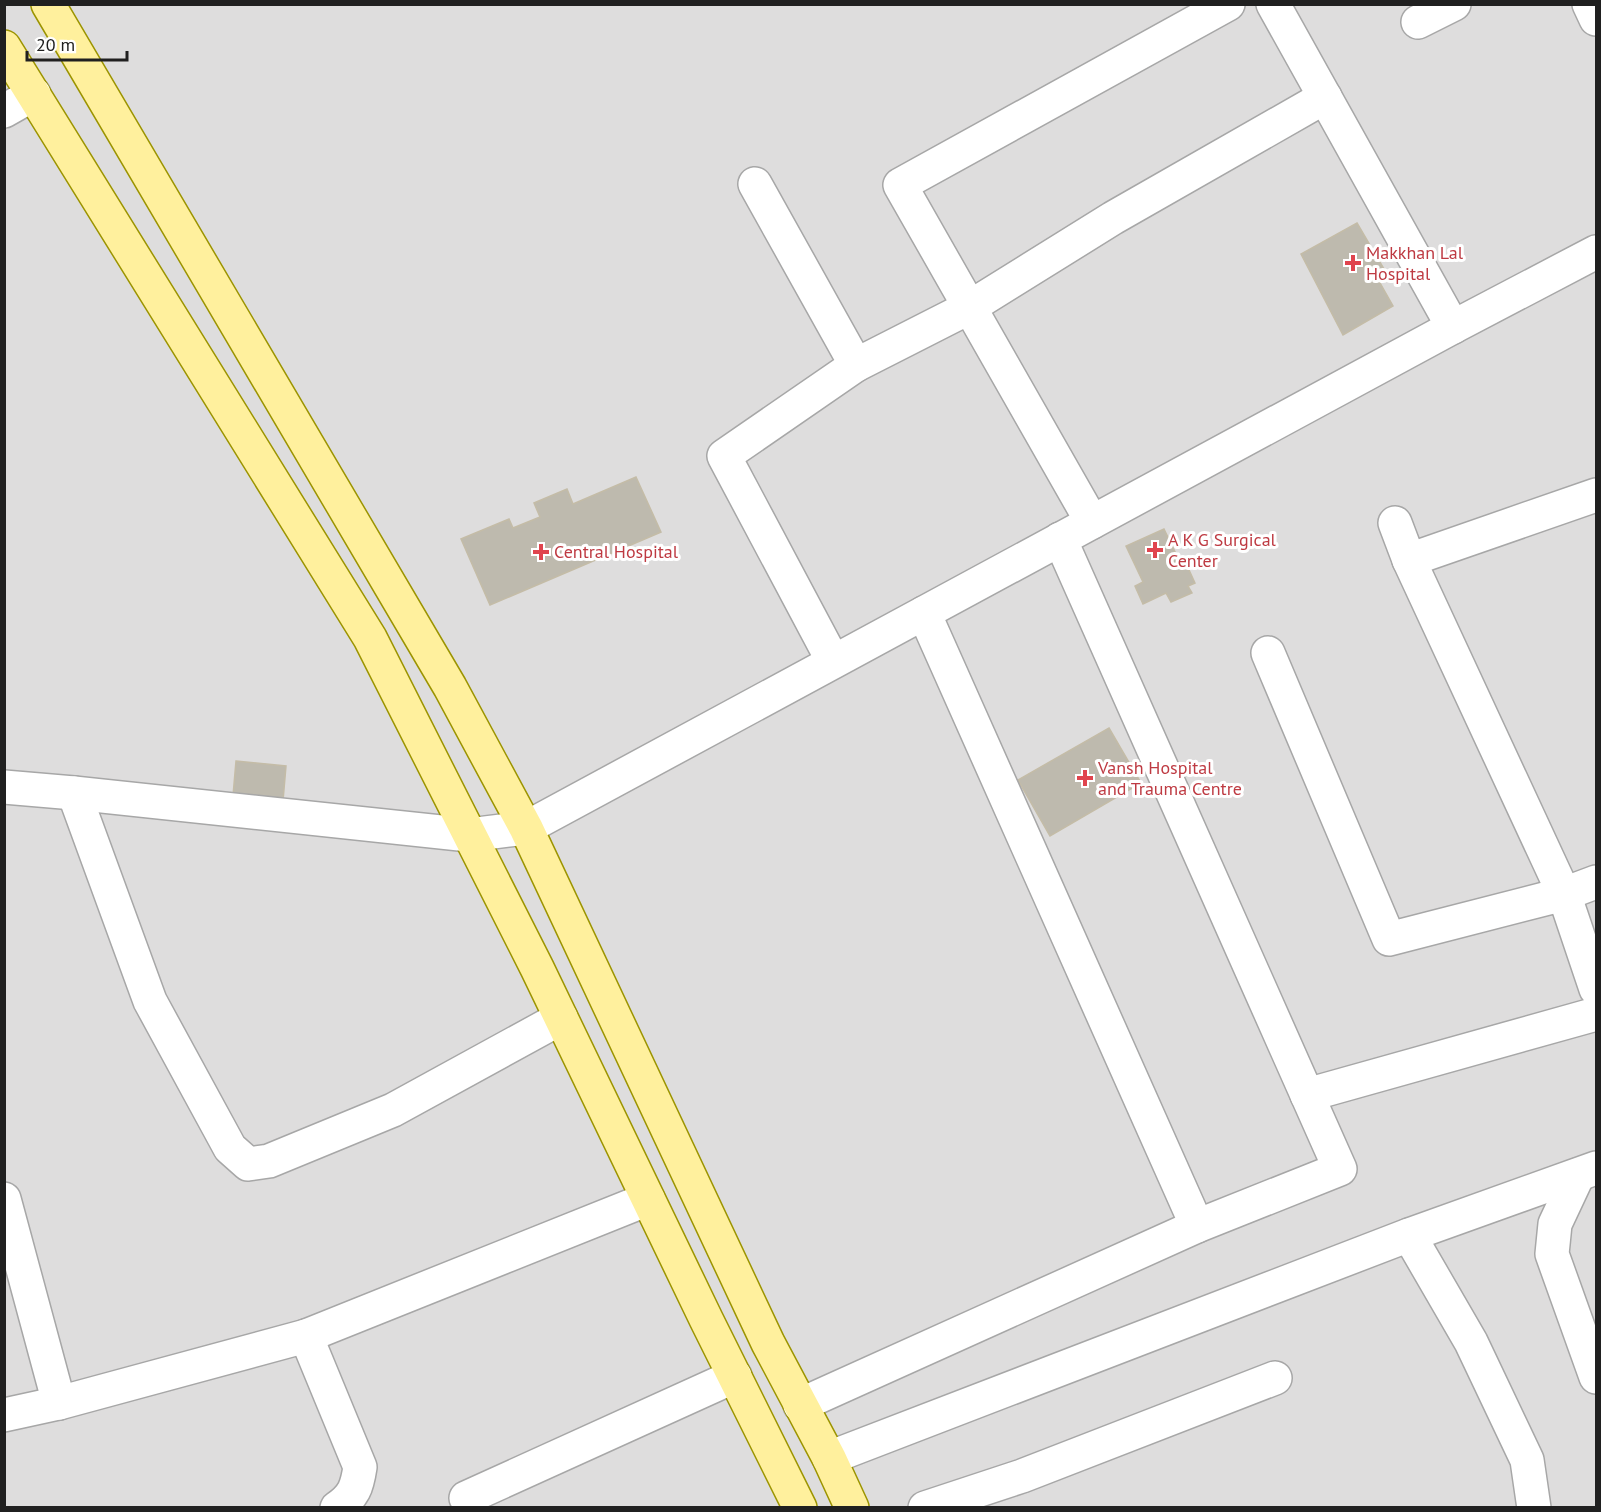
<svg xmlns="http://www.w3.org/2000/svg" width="1601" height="1512" font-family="'PT Sans',sans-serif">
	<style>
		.residential { fill: #dedddd }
		.building { fill: #bebaae; stroke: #c4bca7; stroke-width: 1.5 }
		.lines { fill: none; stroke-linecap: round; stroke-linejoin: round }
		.street-casing { stroke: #a7a7a7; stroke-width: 36 }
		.primary-casing { stroke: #9c9400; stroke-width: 36 }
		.street { stroke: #fff; stroke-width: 33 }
		.primary { stroke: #fff09d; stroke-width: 33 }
		.health-dot { fill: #e0444e; stroke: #fff; stroke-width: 2 }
		.labels { text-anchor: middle; stroke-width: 6; stroke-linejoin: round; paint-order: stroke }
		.health-label { font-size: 18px; fill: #be3a42; stroke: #fff; text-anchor: start }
	</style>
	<rect width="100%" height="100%" fill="#f1f0e6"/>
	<rect class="residential" x="5" y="5" width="1591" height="1502"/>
	<g class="building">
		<polygon points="1357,223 1384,269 1375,274 1393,306 1343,335 1301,254"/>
		<polygon points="636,477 661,532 490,605 461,539 509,519 513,528 540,517 534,503 567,489 573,504"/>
		<polygon points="1164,529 1180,562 1184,559 1195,583 1188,586 1192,593 1171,602 1166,593 1143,604 1135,586 1143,582 1126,546"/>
		<polygon points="1109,728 1141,783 1050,836 1018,780"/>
		<polygon points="236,761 286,766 283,801 233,796"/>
	</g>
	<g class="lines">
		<g class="street-casing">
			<g id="street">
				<polyline points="1273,4 1453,327"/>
				<polyline points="1589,4 1596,19"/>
				<polyline points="1418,22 1454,4"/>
				<polyline points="4,111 34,94"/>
				<polyline points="755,184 856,365 724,456 833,661"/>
				<polyline points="856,365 970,307 1113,218 1325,97"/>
				<polyline points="1092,522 900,185 1228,4"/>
				<polyline points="1395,523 1409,560 1564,894 1596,989"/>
				<polyline points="1409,560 1596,495"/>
				<polyline points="924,613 1197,1226"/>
				<polyline points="1268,653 1389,939 1564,894 1596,882"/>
				<polyline points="4,787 74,793 469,835 526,828 1453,327 1596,252"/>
				<polyline points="74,793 150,1001 230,1148 248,1164 269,1161 393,1110 561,1018"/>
				<polyline points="1307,1095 1596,1014"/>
				<polyline points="1578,1175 1555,1224 1552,1254 1596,1377"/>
				<polyline points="4,1199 59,1403"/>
				<polyline points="1409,1235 1471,1342 1527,1460 1534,1508"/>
				<path d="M306,1336L360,1467C357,1487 354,1496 337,1508"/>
				<polyline points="800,1405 1197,1226 1340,1169 1060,539"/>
				<polyline points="4,1415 59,1403 306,1336 648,1199"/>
				<polyline points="829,1458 1409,1235 1596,1168"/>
				<polyline points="466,1498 735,1376"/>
				<polyline points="925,1508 1022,1476 1275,1378"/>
			</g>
		</g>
		<g class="primary-casing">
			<g id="primary">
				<polyline points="48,4 450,687 526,828 768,1343 829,1458 852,1508"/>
				<polyline points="4,47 370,638 537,968 706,1319 800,1508"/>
			</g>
		</g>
		<use href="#street" class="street"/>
		<use href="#primary" class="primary"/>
	</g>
	<g class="health-dot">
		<path d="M1350 254h6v6h6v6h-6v6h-6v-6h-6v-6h6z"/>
		<path d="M1152 541h6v6h6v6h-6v6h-6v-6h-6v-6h6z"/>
		<path d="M538 543h6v6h6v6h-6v6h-6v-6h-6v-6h6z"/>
		<path d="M1082 769h6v6h6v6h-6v6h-6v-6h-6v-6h6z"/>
	</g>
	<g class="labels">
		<g class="health-label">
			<text x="1366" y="259">Makkhan Lal<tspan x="1366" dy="21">Hospital</tspan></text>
			<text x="1168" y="546">A K G Surgical<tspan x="1168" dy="21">Center</tspan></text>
			<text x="554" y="558">Central Hospital</text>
			<text x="1098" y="774">Vansh Hospital<tspan x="1098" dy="21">and Trauma Centre</tspan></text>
		</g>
	</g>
	<rect width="1601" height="1512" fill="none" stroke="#202020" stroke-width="12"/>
	<path d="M27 51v9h100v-9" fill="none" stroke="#202020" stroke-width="3"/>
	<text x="36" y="51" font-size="18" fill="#202020" stroke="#ffffff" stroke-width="4.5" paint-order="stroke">20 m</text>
</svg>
